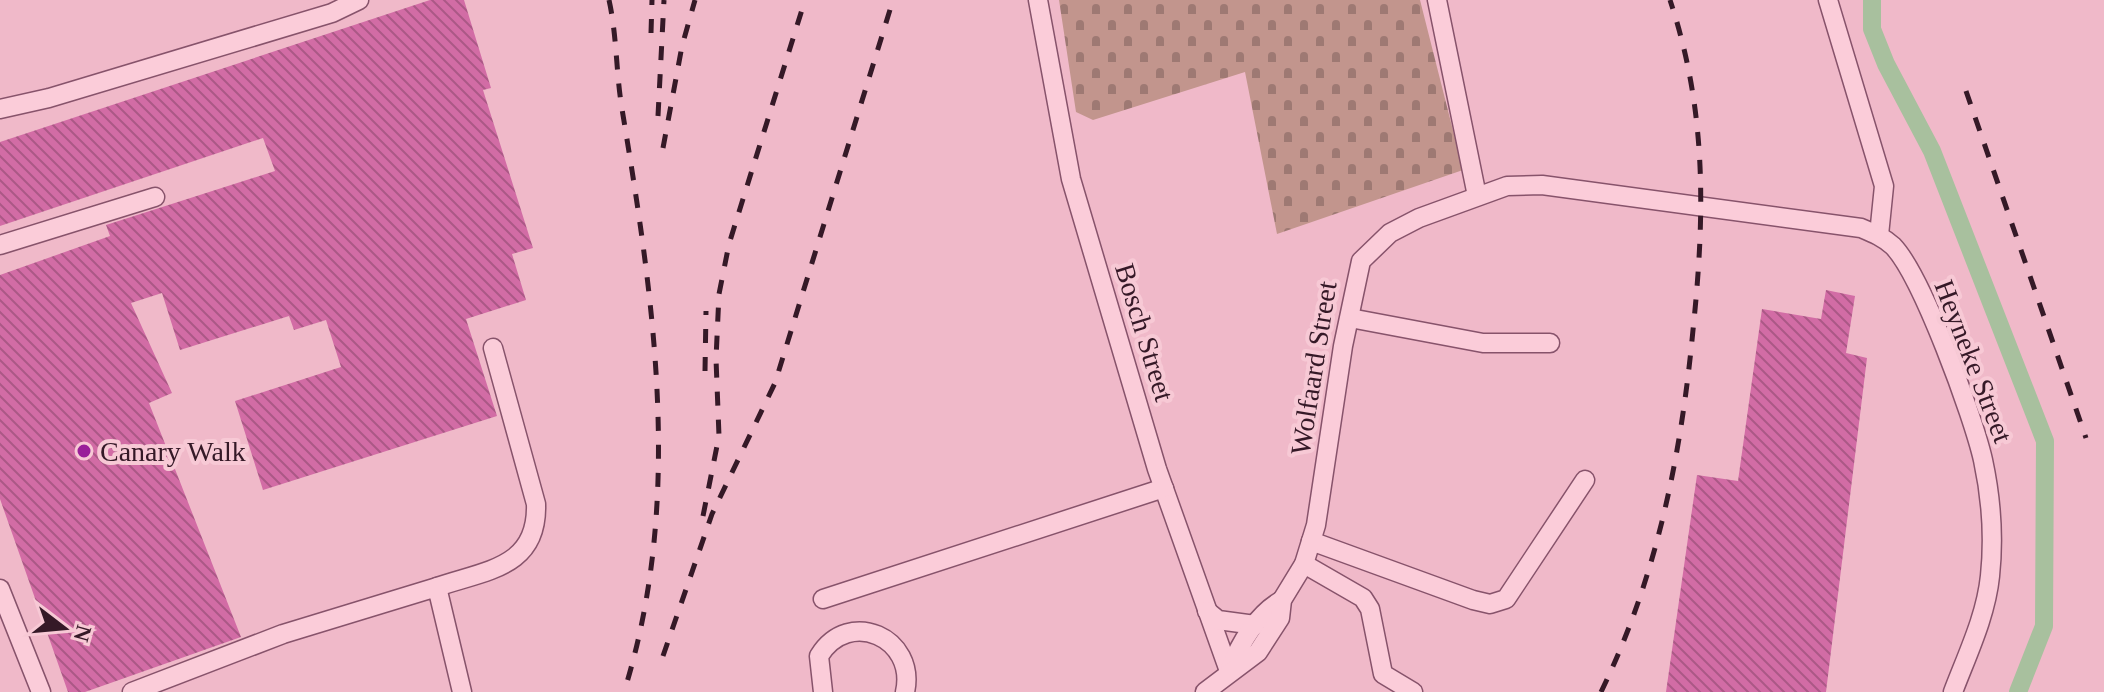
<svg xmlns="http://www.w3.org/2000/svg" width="2104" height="692" font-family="Georgia,serif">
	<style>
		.cemetery { fill: url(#cemetery-stones) }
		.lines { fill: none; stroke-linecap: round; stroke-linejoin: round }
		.canal { stroke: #a8c09e; stroke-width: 18 }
		.building { fill: url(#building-back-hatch) }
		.minor-casing { stroke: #87536b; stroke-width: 21 }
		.minor { stroke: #fbccd9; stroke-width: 18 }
		.rail { stroke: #351927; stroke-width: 5; stroke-dasharray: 14 14; stroke-linecap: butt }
		.poi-dot { fill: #9a1f99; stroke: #f7c9d5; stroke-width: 3 }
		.labels { text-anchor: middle; stroke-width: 8; stroke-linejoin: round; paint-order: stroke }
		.street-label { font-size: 28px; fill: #351927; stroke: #f7c9d5 }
		.poi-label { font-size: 28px; fill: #351927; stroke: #f7c9d5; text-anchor: start }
	</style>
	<defs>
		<pattern id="cemetery-stones" width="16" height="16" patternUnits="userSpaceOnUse" patternTransform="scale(2)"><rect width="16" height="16" fill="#c2958d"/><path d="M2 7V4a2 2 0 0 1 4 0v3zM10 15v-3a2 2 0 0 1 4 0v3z" fill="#9e7973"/></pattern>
		<pattern id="building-back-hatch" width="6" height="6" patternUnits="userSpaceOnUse" patternTransform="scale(2)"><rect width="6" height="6" fill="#d26ca5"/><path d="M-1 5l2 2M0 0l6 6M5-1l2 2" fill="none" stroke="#ab5886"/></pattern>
	</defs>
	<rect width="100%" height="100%" fill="#f0b9c9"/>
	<polygon class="cemetery" points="1059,0 1420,0 1463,170 1277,234 1245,72 1093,120 1076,112"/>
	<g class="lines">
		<polyline class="canal" points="1872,0 1872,29 1886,64 1932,151 2045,441 2044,626 2018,692"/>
	</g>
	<g class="building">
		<polygon points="430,0 464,0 491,88 483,90 533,248 512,254 526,300 466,319 497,416 263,490 235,401 341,367 326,320 294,330 289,316 180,350 162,293 131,303 172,393 149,403 241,637 85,692 68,692 0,499 0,275 110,236 106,225 275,171 263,138 0,226 0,142"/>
		<polygon points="1826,290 1855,296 1846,353 1867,358 1826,692 1666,692 1697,475 1738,481 1762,309 1821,319"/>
	</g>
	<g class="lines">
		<g class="minor-casing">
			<g id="minor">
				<polyline points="1038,0 1071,179 1157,469 1229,671"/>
				<polyline points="1437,0 1477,196"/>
				<polyline points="1828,0 1884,186 1879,235"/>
				<polyline points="0,109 49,98 332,13 359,0"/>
				<polyline points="0,245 155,197"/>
				<polyline points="1350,318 1483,343 1550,343"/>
				<polyline points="1311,541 1473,600 1490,604 1506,599 1585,480"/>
				<polyline points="1304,564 1363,598 1370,609 1383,674 1413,692"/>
				<path d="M437,587C486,570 538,568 536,504L493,348"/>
				<polyline points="0,589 41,692"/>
				<polyline points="823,599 1164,488"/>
				<polyline points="1207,611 1218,620 1255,625"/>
				<path d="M1229,671C1240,643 1256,615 1282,600"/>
				<polyline points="132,692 283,634 437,587 462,692"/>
				<path d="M823,692L819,656C849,607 917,638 905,692"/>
				<path d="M1205,692L1258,652L1280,618L1282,600L1304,564L1316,525L1343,346L1361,261L1390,233L1419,218L1507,186L1542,185L1861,228C1873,233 1883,237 1893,246C1922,276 1973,416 1983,460C1991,497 1994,538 1990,576C1986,616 1967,655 1953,692"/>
			</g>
		</g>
		<use href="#minor" class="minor"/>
		<g class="rail">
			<path d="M609,0C617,36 616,73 622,109C654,302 684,500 624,692"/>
			<polyline points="651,33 652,0"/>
			<polyline points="1966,91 2086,438"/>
			<polyline points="658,116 664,0"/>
			<polyline points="663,148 682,46 695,0"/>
			<polyline points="705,371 706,311"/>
			<polyline points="703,516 719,436 716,359 719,294 729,244 805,0"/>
			<polyline points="663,656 712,514 775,383 893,0"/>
			<path d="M1601,692C1657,577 1681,456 1693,330C1705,215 1707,111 1670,0"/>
		</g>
	</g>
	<circle class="poi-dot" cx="84" cy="451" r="8"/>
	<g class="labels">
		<g class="street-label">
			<text transform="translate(1145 332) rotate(73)" y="10">Bosch Street</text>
			<text transform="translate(1974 361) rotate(69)" y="10">Heyneke Street</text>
			<text transform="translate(1313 368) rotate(-81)" y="10">Wolfaard Street</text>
		</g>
		<g class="poi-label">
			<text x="100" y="461">Canary Walk</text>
		</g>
	</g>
	<g transform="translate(64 628) rotate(106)" stroke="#f7c9d5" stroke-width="6" paint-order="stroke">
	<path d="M0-6L14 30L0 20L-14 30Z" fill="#351927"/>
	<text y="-12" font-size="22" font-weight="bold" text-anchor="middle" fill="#351927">N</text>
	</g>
</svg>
